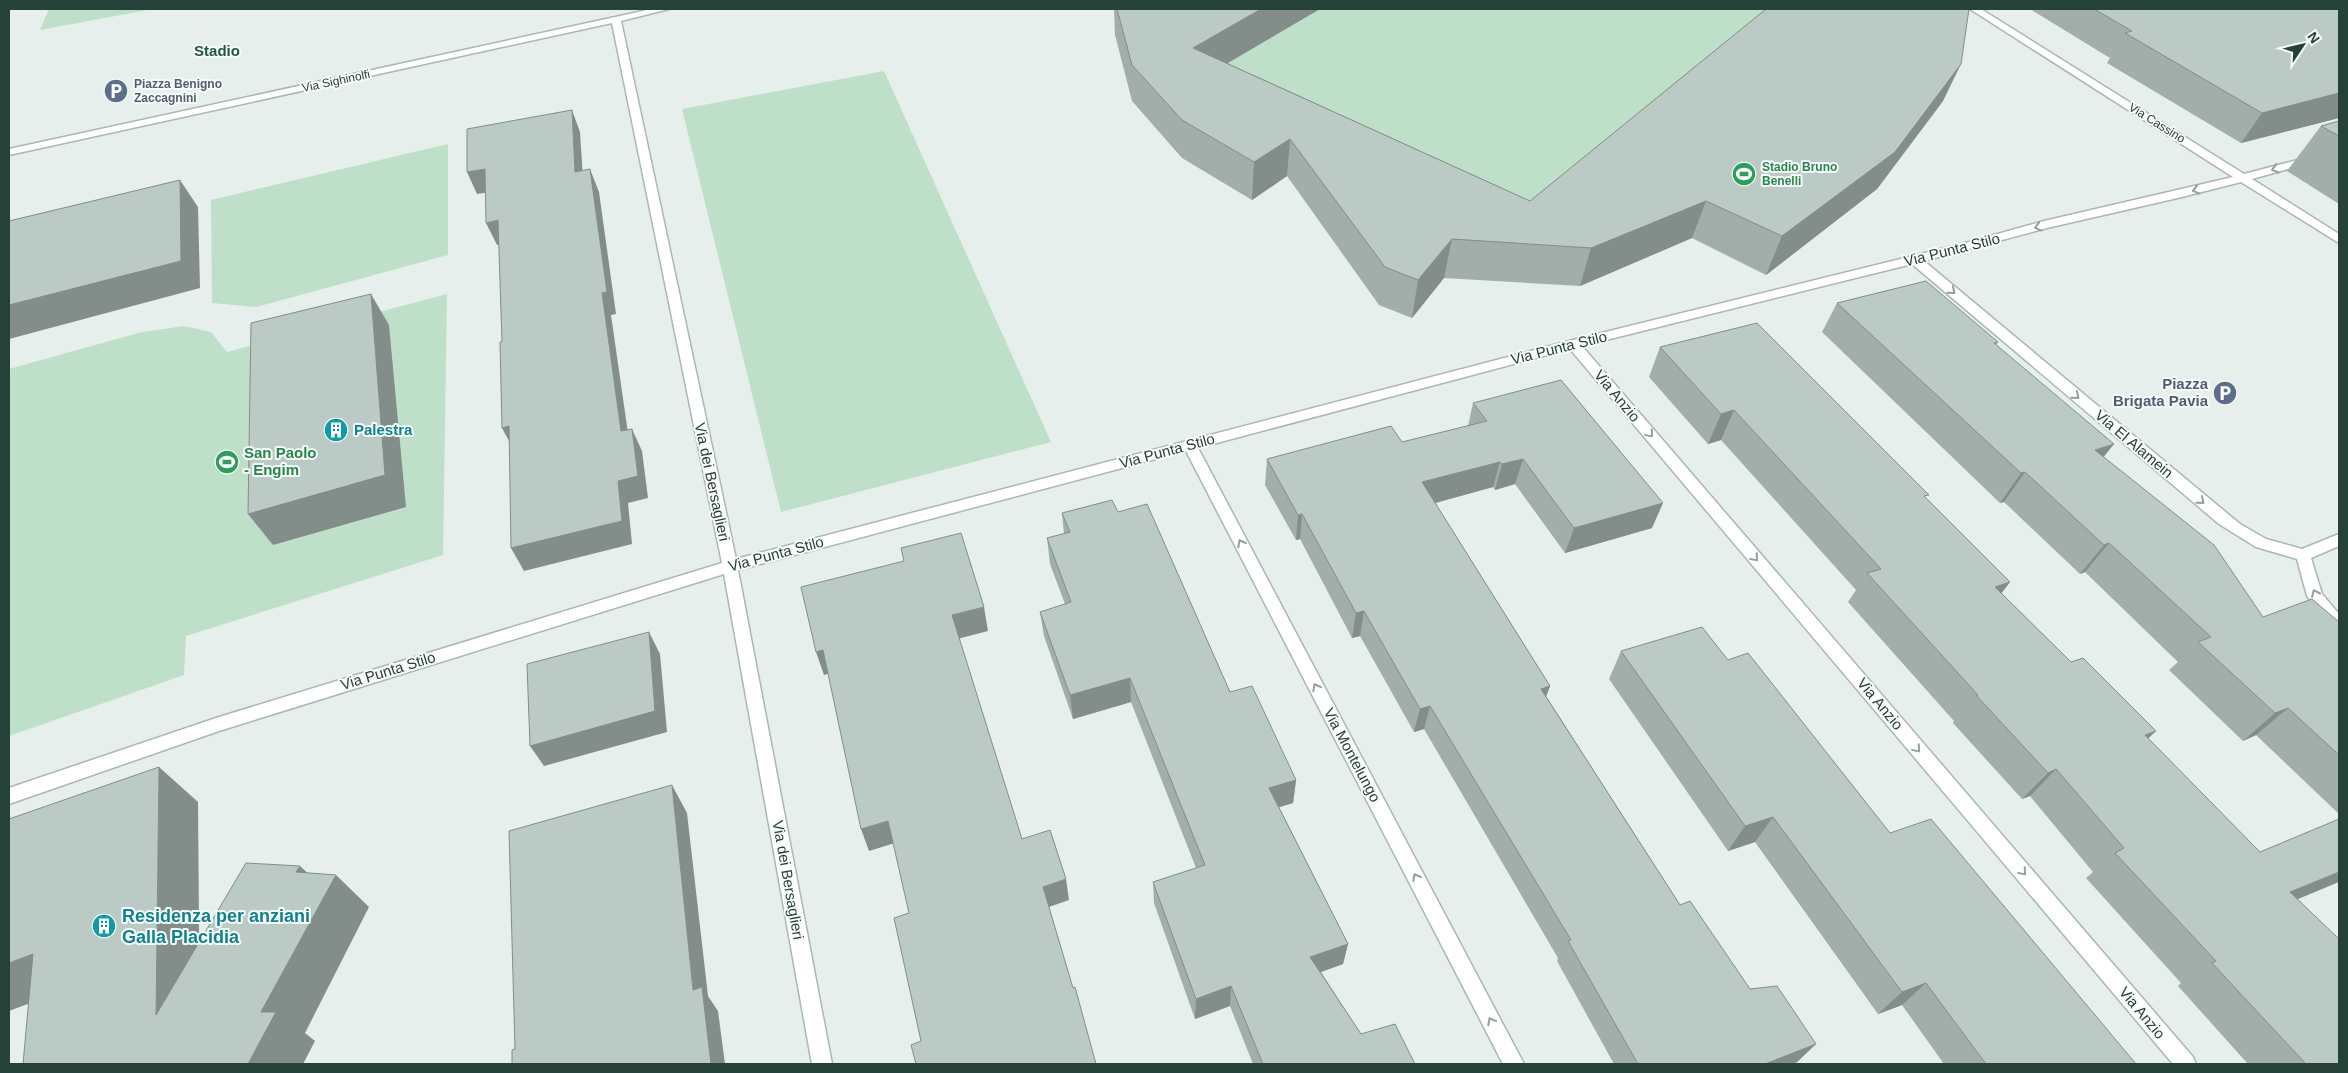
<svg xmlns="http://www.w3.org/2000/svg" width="2348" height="1073" font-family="Helvetica,sans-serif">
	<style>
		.green { fill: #bfe0c8 }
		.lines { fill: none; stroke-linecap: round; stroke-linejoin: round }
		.street-casing { stroke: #a8b8b2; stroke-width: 3 }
		.street { fill: #fff; fill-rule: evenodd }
		.wall { fill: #a1aea9 }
		.shaded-wall { fill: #838d89 }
		.building { fill: #bbcac4; stroke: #838d89 }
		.oneway { stroke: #92a09c }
		.labels { text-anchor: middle; stroke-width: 4; stroke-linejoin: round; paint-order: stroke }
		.far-street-label { font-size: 12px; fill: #24423a; stroke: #f7fbf9 }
		.far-service-label { font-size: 12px; font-weight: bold; fill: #4e5e75; stroke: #f7fbf9; text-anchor: start }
		.far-leisure-label { font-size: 12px; font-weight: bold; fill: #27864d; stroke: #f7fbf9; text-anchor: start }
		.far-quarter-label { font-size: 15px; font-weight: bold; fill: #1f5548; stroke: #f7fbf9 }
		.street-label { font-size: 15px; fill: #24423a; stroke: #f7fbf9 }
		.service-label { font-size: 15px; font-weight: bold; fill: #4e5e75; stroke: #f7fbf9; text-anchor: end }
		.culture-label { font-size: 15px; font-weight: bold; fill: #0d838f; stroke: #f7fbf9; text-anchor: start }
		.leisure-label { font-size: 15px; font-weight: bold; fill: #27864d; stroke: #f7fbf9; text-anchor: start }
		.near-culture-label { font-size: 18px; font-weight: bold; fill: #0d838f; stroke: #f7fbf9; text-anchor: start }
	</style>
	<rect width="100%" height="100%" fill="#e6efeb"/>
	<g class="green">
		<polygon points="49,9 153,9 40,30"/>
		<polygon points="1320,9 1797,9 1521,239 1192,84"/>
		<polygon points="884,71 1051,442 781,512 682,109"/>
		<polygon points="448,144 448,255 256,307 212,303 211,200"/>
		<polygon points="447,294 443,555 186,636 184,675 9,736 9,369 142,332 184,326 211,332 227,352"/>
	</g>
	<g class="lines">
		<g class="street-casing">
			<polygon id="street" points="652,9 669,9 621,21 736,559 1573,340 1969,242 2044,221 2233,177 1970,9 1981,9 2244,174 2339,149 2339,155 2252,179 2339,234 2339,243 2241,182 2182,197 2047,228 1924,261 2240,524 2266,539 2302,549 2339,534 2339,546 2311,558 2322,594 2339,614 2339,631 2333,629 2307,596 2297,559 2256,547 2219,524 1912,264 1582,346 2193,1057 2196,1064 2173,1064 1570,349 1198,448 1524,1064 1503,1064 1186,451 738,570 832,1064 812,1064 724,574 219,731 9,804 9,788 219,717 722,563 612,23 9,155 9,149"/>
		</g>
		<use href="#street" class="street"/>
	</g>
	<g class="wall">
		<polygon points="1114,9 1320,9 1227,63 1530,201 1943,101 1877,189 1766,275 1692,238 1580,286 1444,278 1412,318 1379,305 1287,176 1252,200 1182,158 1132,101 1115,35"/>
		<polygon points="2030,9 2339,9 2339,118 2241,143 2107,63 2110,58"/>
		<polygon points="2339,121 2339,204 2287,171 2321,126"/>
		<polygon points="1837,303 1998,342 1996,345 2104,457 2263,617 2339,622 2339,814 2256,735 2243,741 2169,670 2178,662 2085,572 2080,574 2004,502 2000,503 1822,332"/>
		<polygon points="1660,347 1926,498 2010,582 2001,593 2148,739 2298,899 2339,1064 2248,1064 2178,986 2181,983 2086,878 2093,872 2030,796 2022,799 1953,723 1954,721 1848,602 1856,590 1721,440 1708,444 1649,377"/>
		<polygon points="1473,403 1652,528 1565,553 1515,484 1495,490 1493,487 1435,503 1550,686 1546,696 1680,905 1750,989 1816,1044 1797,1062 1792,1064 1614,1064 1557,961 1558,958 1424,729 1414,732 1360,636 1352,638 1300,539 1296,540 1265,485 1267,459 1402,442 1468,426"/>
		<polygon points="1118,512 1230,692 1296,780 1293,803 1279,807 1348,944 1343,964 1321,972 1361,1034 1415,1064 1253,1064 1230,1006 1195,1019 1154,903 1153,882 1196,868 1131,702 1073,719 1044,636 1040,612 1065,604 1050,564 1047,538 1064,534 1062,513"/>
		<polygon points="1621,651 1728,660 1890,833 2136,1064 1944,1064 1902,1005 1878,1014 1755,842 1728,851 1609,679"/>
	</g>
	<g class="shaded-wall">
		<polygon points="1261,9 1320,9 1192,84 1193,48"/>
		<polygon points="1961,64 1943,101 1877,189 1766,275 1782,236"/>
		<polygon points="2339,93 2339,118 2241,143 2262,113"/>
		<polygon points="572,110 580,132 584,194 575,172"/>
		<polygon points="1290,139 1287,176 1252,200 1254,162"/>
		<polygon points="485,169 496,191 477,194 467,172"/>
		<polygon points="590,169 599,192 616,314 611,315 631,454 621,431 602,293"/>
		<polygon points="180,180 198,207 200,288 9,339 9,305"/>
		<polygon points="1706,201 1692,238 1580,286 1591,248"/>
		<polygon points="498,220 508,243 497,245 486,223"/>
		<polygon points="1452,239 1444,278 1412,318 1418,280"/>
		<polygon points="371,294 389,325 406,507 273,545 248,514"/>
		<polygon points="1734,410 1721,440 1708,444 1721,414"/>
		<polygon points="509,426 514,450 502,428"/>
		<polygon points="632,429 642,451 648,498 628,503 632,544 524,571 511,548 618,481"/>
		<polygon points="2114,444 2091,473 2095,450"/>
		<polygon points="1523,459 1515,484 1495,490 1502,464"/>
		<polygon points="1500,462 1493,487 1417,508 1422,482"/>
		<polygon points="2025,472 2004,502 2000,503 2021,473"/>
		<polygon points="1663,503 1652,528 1565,553 1574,528"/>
		<polygon points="1302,514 1300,539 1296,540 1298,515"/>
		<polygon points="2109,543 2085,572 2080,574 2104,545"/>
		<polygon points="2010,582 1988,611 1995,587"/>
		<polygon points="984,607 988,631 957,639 952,615"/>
		<polygon points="1364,611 1360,636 1352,638 1356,613"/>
		<polygon points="649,632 660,654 667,732 544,766 530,746"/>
		<polygon points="823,650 831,673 824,675 816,652"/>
		<polygon points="1130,678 1131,702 1073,719 1070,695"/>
		<polygon points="1550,686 1541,710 1541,689"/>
		<polygon points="1430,706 1424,729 1414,732 1420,709"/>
		<polygon points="2288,708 2256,735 2243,741 2275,713"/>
		<polygon points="2156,731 2128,758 2145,735"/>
		<polygon points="159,767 198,802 200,1043 156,1015"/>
		<polygon points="2056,769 2030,796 2022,799 2048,773"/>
		<polygon points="1296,780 1293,803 1267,811 1269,788"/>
		<polygon points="672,785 687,813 708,996 718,1011 725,1064 711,1064 693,990"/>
		<polygon points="1773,817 1755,842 1728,851 1745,826"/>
		<polygon points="888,821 895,843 869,851 861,829"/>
		<polygon points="300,866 327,891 336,875 369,907 305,1033 315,1041 303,1064 248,1064 296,872"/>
		<polygon points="2339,872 2339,882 2255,917 2290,892"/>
		<polygon points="1066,879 1069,900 1046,908 1043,887"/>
		<polygon points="1348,944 1343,964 1307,977 1310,957"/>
		<polygon points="33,954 81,984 9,1011 9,963"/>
		<polygon points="1926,983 1902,1005 1878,1014 1902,992"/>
		<polygon points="1231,986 1230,1006 1195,1019 1196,999"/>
		<polygon points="1816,1044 1797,1062 1792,1064 1765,1064"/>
	</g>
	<g class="building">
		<polygon points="1117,9 1261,9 1193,48 1530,201 1766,9 1969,9 1961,64 1895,152 1782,236 1706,201 1591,248 1452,239 1418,280 1385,267 1290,139 1254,162 1182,120 1132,65"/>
		<polygon points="2094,9 2339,9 2339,93 2262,113 2125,33 2132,31"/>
		<polygon points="572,110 575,172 590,169 607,292 602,293 621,431 632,429 638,476 618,481 622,521 511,548 509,426 502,428 500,342 502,342 498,220 486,223 485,169 467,172 467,129"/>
		<polygon points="2339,121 2339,136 2321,126"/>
		<polygon points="180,180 181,261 9,305 9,221"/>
		<polygon points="1926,281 1998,342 1994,343 2114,444 2095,450 2214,545 2263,617 2312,599 2339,622 2339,755 2288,708 2275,713 2198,642 2211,637 2109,543 2104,545 2025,472 2021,473 1837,303"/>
		<polygon points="371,294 385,475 248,514 251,323"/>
		<polygon points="1757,323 1929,495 1924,496 2010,582 1995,587 2071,662 2083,658 2156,731 2145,735 2260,852 2339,819 2339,872 2290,892 2339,939 2339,1064 2306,1064 2212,963 2216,961 2115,853 2124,848 2056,769 2048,773 1976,695 1978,695 1867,573 1881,569 1734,410 1721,414 1660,347"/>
		<polygon points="1561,380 1663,503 1574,528 1523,459 1502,464 1500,462 1422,482 1550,686 1541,689 1680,905 1690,901 1750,989 1777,986 1816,1044 1765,1064 1638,1064 1568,941 1571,940 1430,706 1420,709 1364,611 1356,613 1302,514 1298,515 1267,459 1391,426 1402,442 1487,421 1473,403"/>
		<polygon points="1112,500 1118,512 1147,504 1230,692 1252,686 1296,780 1269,788 1348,944 1310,957 1361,1034 1395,1024 1415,1064 1263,1064 1231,986 1196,999 1153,882 1205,865 1130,678 1070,695 1040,612 1071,602 1047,538 1070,532 1062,513"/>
		<polygon points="961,533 984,607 952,615 1022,839 1050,830 1066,879 1043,887 1073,988 1075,987 1096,1064 916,1064 911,1045 921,1041 894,918 909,913 888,821 861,829 823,650 816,652 801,587 904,561 901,548"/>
		<polygon points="1702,627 1728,660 1748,653 1890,833 1931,819 2136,1064 1986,1064 1926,983 1902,992 1773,817 1745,826 1621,651"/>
		<polygon points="649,632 655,711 530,746 527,664"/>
		<polygon points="159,767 156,1015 246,863 300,866 296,872 336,875 261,1012 276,1012 248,1064 23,1064 33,954 9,963 9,819"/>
		<polygon points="672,785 693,990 702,987 711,1064 512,1064 512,1050 515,1049 509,831"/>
	</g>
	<defs><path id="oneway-chevron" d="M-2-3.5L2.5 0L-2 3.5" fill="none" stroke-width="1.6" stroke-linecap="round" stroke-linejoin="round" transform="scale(1.25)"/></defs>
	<g class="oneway">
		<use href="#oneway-chevron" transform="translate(2275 169) rotate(164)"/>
		<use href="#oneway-chevron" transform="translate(2196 190) rotate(165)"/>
		<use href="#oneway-chevron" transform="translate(2038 227) rotate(165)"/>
		<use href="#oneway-chevron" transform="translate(1952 291) rotate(40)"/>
		<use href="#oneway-chevron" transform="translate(2076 396) rotate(40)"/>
		<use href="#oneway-chevron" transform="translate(1650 434) rotate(50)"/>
		<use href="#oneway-chevron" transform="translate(2201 501) rotate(40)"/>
		<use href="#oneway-chevron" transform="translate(1241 543) rotate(-118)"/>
		<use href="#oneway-chevron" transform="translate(1755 558) rotate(50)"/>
		<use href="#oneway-chevron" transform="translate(2315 593) rotate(-114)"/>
		<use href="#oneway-chevron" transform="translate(1316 687) rotate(-118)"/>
		<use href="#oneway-chevron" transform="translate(1917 749) rotate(50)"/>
		<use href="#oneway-chevron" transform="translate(2023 872) rotate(50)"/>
		<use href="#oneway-chevron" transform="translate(1416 877) rotate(-118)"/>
		<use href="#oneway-chevron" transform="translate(1491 1021) rotate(-118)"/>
	</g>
	<defs>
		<g id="parking-disc" transform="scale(1.25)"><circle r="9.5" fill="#5c6f8a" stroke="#f7fbf9"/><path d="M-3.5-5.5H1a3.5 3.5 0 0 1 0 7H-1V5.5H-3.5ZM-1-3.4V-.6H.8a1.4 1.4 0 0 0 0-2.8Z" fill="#fff"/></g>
		<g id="stadium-disc" transform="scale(1.25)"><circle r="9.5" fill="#2e9e5b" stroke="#f7fbf9"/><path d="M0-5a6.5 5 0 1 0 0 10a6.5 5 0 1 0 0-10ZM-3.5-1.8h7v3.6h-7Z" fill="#fff"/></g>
		<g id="building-disc" transform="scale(1.25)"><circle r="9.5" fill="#0f9aa8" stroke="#f7fbf9"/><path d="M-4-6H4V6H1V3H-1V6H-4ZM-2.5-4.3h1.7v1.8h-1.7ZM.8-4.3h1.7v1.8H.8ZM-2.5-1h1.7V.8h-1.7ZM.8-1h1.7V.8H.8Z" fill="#fff"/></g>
	</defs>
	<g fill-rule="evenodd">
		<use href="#parking-disc" x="116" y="91"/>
		<use href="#stadium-disc" x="1744" y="174"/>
		<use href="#parking-disc" x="2225" y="393"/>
		<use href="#building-disc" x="336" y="430"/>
		<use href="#stadium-disc" x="227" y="462"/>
		<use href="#building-disc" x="104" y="926"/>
	</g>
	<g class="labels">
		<g class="far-street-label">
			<text transform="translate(336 81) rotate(-12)" y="4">Via Sighinolfi</text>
			<text transform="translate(2157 123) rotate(32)" y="4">Via Cassino</text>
		</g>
		<g class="far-service-label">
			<text x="134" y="88">Piazza Benigno<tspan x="134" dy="14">Zaccagnini</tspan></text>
		</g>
		<g class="far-leisure-label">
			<text x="1762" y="171">Stadio Bruno<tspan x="1762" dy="14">Benelli</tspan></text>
		</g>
		<g class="far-quarter-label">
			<text x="217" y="56">Stadio</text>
		</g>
		<g class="street-label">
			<text transform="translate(1952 250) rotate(-14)" y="5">Via Punta Stilo</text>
			<text transform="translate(1559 348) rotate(-14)" y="5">Via Punta Stilo</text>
			<text transform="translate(1617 396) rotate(50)" y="5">Via Anzio</text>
			<text transform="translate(2134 444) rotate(40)" y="5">Via El Alamein</text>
			<text transform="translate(1167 451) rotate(-15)" y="5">Via Punta Stilo</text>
			<text transform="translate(712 482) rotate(78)" y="5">Via dei Bersaglieri</text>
			<text transform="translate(776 554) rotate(-15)" y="5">Via Punta Stilo</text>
			<text transform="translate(388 671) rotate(-17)" y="5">Via Punta Stilo</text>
			<text transform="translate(1880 704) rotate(50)" y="5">Via Anzio</text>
			<text transform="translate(1352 755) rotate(62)" y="5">Via Montelungo</text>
			<text transform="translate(788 880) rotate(80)" y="5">Via dei Bersaglieri</text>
			<text transform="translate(2142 1013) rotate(50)" y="5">Via Anzio</text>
		</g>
		<g class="service-label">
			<text x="2208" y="389">Piazza<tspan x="2208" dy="17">Brigata Pavia</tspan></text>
		</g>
		<g class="culture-label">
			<text x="354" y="435">Palestra</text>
		</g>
		<g class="leisure-label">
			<text x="244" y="458">San Paolo<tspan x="244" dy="17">- Engim</tspan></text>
		</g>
		<g class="near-culture-label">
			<text x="122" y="922">Residenza per anziani<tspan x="122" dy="21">Galla Placidia</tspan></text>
		</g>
	</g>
	<rect width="2348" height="1073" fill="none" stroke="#24423a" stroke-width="20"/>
	<g transform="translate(2303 45) rotate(55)" stroke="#f7fbf9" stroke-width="4" paint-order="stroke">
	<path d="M0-4L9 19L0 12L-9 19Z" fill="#24423a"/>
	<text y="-8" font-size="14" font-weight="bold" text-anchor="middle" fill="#24423a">N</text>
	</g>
</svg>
